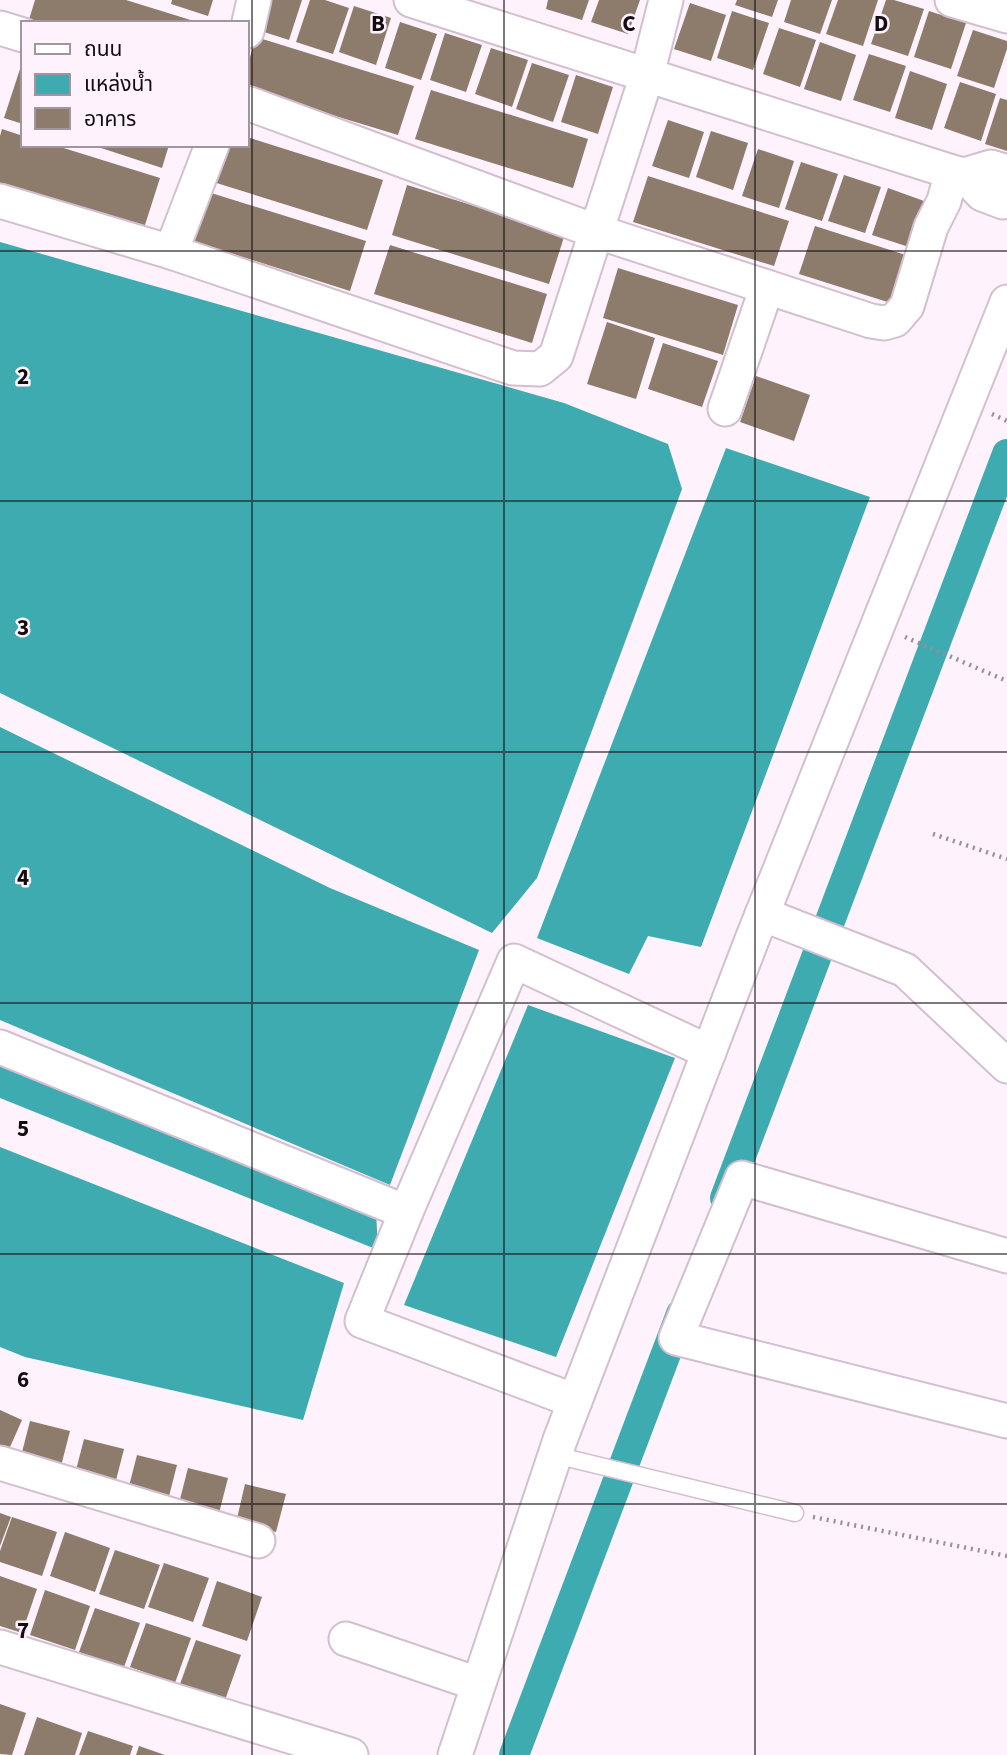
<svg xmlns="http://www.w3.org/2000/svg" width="1007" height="1755" font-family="'Source Sans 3','Noto Sans Thai',sans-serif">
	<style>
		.water { fill: #3eabb1 }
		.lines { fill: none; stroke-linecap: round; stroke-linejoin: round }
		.canal { stroke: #3eabb1; stroke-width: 30 }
		.building { fill: #8d7b6c }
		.lane-casing { stroke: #d2bfcf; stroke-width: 19 }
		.street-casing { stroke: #d2bfcf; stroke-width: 37 }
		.path { stroke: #978e96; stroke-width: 4.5; stroke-dasharray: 2 5; stroke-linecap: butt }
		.lane { stroke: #fff; stroke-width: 16 }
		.street { stroke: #fff; stroke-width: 33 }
		.grid { fill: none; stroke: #120c11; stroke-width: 2; stroke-opacity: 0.55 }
		.grid-label { font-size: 23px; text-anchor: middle; font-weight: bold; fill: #120c11; stroke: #fef2fd; stroke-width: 5; stroke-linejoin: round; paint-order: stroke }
	</style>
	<rect width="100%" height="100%" fill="#fef2fd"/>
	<g class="water">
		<polygon points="0,242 564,403 668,444 682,489 537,878 492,933 0,693"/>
		<polygon points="726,448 870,497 701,947 648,936 629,974 537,938"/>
		<polygon points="0,727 330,888 479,950 390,1185 0,1020"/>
		<polygon points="528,1005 675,1058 556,1357 404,1305"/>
		<polygon points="0,1061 376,1211 378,1250 0,1098"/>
		<polygon points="0,1147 344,1283 303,1420 25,1357 0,1347"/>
	</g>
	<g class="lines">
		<g class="canal">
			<polyline points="725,1198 1007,454"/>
			<polyline points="514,1755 681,1314"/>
		</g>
	</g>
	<g class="building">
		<polygon points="35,0 126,0 197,22 28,23"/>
		<polygon points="172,0 213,0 208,16 171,4"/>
		<polygon points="261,0 302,0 289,40 252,28"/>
		<polygon points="310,0 325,0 349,8 333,54 296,42"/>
		<polygon points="548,0 589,0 582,20 546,9"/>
		<polygon points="599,0 640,0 628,34 591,22"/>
		<polygon points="737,0 778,0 772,17 735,5"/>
		<polygon points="791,0 832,0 820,34 784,22"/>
		<polygon points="838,0 878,0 863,46 826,34"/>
		<polygon points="886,0 894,0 924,9 908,56 871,44"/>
		<polygon points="690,3 726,15 711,61 674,49"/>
		<polygon points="354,6 391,18 376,65 339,52"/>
		<polygon points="732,11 769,23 753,70 717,58"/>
		<polygon points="929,11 966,23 951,69 914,57"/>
		<polygon points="400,22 437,34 421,80 385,68"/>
		<polygon points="779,28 816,40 800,87 763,74"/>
		<polygon points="973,30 1007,41 1007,49 994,88 957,76"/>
		<polygon points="445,33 482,45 466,92 430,80"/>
		<polygon points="256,37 414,86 398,135 247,89 247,67"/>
		<polygon points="820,42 856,55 841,101 804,89"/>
		<polygon points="491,48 528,60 512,107 475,94"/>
		<polygon points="869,54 906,66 890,112 853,100"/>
		<polygon points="532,63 569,75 553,122 516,109"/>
		<polygon points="20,69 23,70 23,124 4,118"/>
		<polygon points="910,71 947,84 932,130 895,118"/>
		<polygon points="576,75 613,87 598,134 561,122"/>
		<polygon points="960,82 996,94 981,141 944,128"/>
		<polygon points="431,90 588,139 573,188 415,139"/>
		<polygon points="1000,98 1007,100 1007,151 985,144"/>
		<polygon points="668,120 704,132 689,178 652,166"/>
		<polygon points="2,129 23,136 23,145 54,145 160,178 144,228 0,183 0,136"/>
		<polygon points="711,131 748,143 733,190 696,177"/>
		<polygon points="247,137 383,180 367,230 210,181 221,145 247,145"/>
		<polygon points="92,145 169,145 162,168"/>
		<polygon points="758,149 794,161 779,208 742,196"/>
		<polygon points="801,162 838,174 822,221 785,209"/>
		<polygon points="844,175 881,187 865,233 828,221"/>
		<polygon points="648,176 789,221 774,266 633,222"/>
		<polygon points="407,185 565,234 549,284 392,235"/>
		<polygon points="888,188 924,201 909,247 872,235"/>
		<polygon points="208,192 366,241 350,291 192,241"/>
		<polygon points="815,226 912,257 897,305 799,274"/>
		<polygon points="390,245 547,294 532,343 374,294"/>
		<polygon points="618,268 738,305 723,355 603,318"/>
		<polygon points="607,322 655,338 636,399 587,384"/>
		<polygon points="663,343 718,361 702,407 648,389"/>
		<polygon points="756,376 810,395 794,441 740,422"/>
		<polygon points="0,1410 22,1420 6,1456 0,1454"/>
		<polygon points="30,1421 70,1431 60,1470 20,1460"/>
		<polygon points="84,1439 124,1449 114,1488 74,1478"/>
		<polygon points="137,1455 177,1465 167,1504 127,1494"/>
		<polygon points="188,1468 228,1478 218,1517 178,1507"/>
		<polygon points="245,1484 286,1494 276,1532 236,1523"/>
		<polygon points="0,1513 11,1517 0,1546"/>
		<polygon points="12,1517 57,1532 42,1576 0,1562 0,1551"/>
		<polygon points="65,1532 110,1548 95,1592 50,1576"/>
		<polygon points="115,1550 160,1565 144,1609 99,1594"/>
		<polygon points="164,1563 209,1578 193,1622 148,1607"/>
		<polygon points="0,1576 37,1589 22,1633 0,1626"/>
		<polygon points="217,1581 262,1597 247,1641 202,1626"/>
		<polygon points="45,1590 90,1606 75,1650 30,1635"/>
		<polygon points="95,1608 140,1623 124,1667 79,1652"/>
		<polygon points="146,1623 191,1638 175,1683 130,1667"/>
		<polygon points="196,1640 241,1655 225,1700 180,1684"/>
		<polygon points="0,1704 26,1713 12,1755 0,1754"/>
		<polygon points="37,1717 82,1733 75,1755 24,1755"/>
		<polygon points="88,1731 133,1746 130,1755 79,1755"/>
		<polygon points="139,1746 165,1755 136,1755"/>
	</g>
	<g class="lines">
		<g class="lane-casing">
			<polyline id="lane" points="555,1455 795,1513"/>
		</g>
		<g class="street-casing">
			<g id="street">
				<polyline points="411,0 952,172 964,175 991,167 1007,172"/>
				<polyline points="952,0 1007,16"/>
				<polyline points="0,28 23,35"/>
				<polyline points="247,31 254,0"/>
				<polyline points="247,103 595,231 871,321 884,323 895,320 907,306 931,227 944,201 952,172"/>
				<polyline points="964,175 982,194 1003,202"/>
				<polyline points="0,201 171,252 513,368 540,369 556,356 647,75 666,0"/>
				<polyline points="171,252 212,145"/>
				<polyline points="725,409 767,287"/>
				<polyline points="762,914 905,970 1007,1066"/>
				<polyline points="0,1047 406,1212 362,1321 575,1401"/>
				<polyline points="406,1212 514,961 709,1052"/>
				<polyline points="1007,1256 742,1178 676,1338 1007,1421"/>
				<polyline points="0,1463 258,1541"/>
				<polyline points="346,1639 478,1684"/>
				<polyline points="0,1647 351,1755"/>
				<polyline points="455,1755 560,1440 753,937 1007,302"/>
			</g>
		</g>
		<g class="path">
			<polyline points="992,414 1007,421"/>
			<polyline points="905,637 1007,681"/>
			<polyline points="933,834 1007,859"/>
			<polyline points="813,1517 1007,1556"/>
		</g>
		<use href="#lane" class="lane"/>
		<use href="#street" class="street"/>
	</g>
	<path class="grid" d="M252,0V1755M504,0V1755M755,0V1755M0,251H1007M0,501H1007M0,752H1007M0,1003H1007M0,1254H1007M0,1504H1007"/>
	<g class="grid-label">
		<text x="378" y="31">B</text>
		<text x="629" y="31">C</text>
		<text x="881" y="31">D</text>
		<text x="23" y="384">2</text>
		<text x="23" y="635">3</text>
		<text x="23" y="885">4</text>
		<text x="23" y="1136">5</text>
		<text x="23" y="1387">6</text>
		<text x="23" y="1638">7</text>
	</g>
	<rect x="21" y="21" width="228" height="126" fill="#fef2fd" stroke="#a0969f" stroke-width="2"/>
	<rect x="35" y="44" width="35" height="10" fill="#ffffff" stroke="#a0969f" stroke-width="2"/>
	<text x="84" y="56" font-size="21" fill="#120c11">ถนน</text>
	<rect x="35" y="74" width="35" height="21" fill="#3eabb1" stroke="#a0969f" stroke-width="2"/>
	<text x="84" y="91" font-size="21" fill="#120c11">แหล่งน้ำ</text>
	<rect x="35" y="108" width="35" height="21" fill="#8d7b6c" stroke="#a0969f" stroke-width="2"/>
	<text x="84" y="126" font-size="21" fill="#120c11">อาคาร</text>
</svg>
